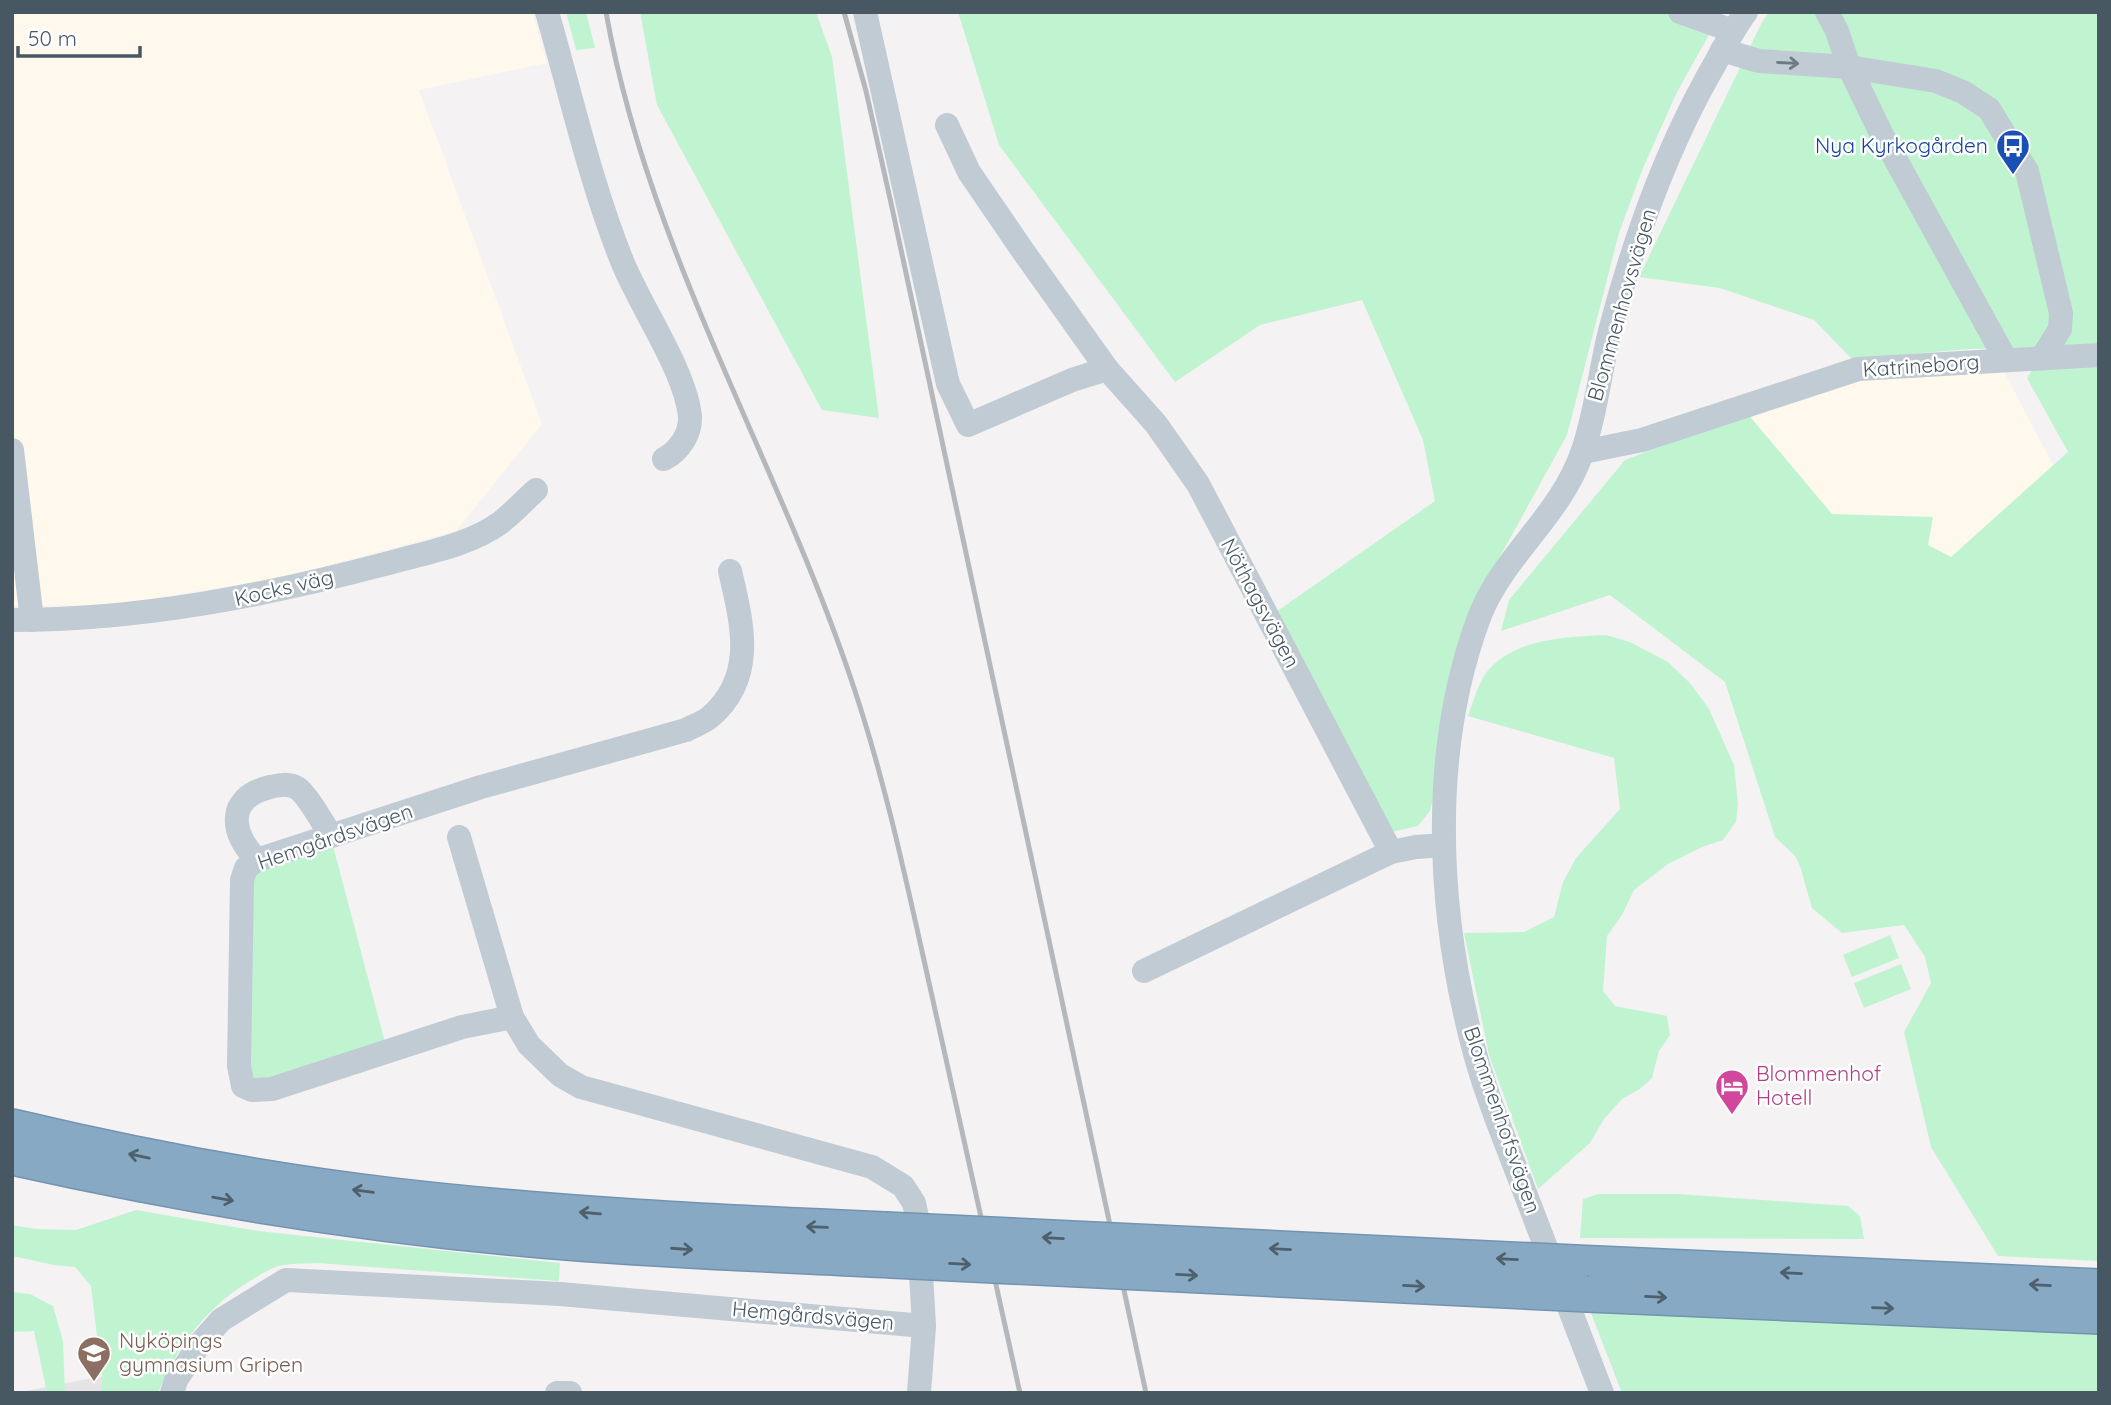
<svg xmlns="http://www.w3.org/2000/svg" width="2111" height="1405" font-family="Quicksand,sans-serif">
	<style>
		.commercial { fill: #fef8ed }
		.education { fill: #e6e3e5 }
		.green { fill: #c0f4d0 }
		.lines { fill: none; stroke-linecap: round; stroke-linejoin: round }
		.highway-casing { stroke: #7294b0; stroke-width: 38 }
		.minor { stroke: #c0cbd3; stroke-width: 24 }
		.highway { stroke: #87a9c4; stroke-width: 35 }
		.rail { stroke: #b4b8bd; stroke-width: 5 }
		.highway-bridge-casing { stroke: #7294b0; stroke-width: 38; stroke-linecap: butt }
		.highway-bridge { stroke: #87a9c4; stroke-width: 35 }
		.oneway { stroke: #6c7a84 }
		.oneway2 { stroke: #4e606c }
		.labels { text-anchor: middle; stroke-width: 5; stroke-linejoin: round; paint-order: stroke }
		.transit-label { font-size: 21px; fill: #164399; stroke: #fff; text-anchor: end }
		.street-label { font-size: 21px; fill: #485862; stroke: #fff }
		.hotel-label { font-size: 21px; fill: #b23c85; stroke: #fff; text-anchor: start }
		.education-label { font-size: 21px; fill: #785e54; stroke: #fff; text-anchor: start }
	</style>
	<rect width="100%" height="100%" fill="#f5f2f3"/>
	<g class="commercial">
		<polygon points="12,12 532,12 547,63 419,90 542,424 456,531 277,579 109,605 12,606"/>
		<polygon points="2002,368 2053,465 1951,557 1927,545 1932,517 1832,515 1747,413 1860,375"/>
	</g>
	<polygon class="education" points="119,1373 123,1393 15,1393"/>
	<g class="green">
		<polygon points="566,12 586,12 595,48 576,50"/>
		<polygon points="640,12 816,12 832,57 879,418 822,410 657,105"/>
		<polygon points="958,12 1724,12 1715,24 1677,92 1643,168 1619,233 1567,435 1486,582 1430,811 1418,826 1392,832 1273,614 1435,501 1423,440 1362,300 1260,325 1175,382 999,145"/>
		<polygon points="1769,12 2099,12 2099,346 1969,349 1852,359 1814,320 1720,288 1639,277 1761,24"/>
		<polygon points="2099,364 2099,1261 1998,1256 1931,1147 1904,1032 1931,983 1925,957 1904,925 1842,933 1812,908 1800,866 1795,856 1775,837 1725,682 1610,595 1501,631 1509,600 1625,460 1747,413 1832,514 1933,517 1928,545 1951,557 2068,452 2027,378 2035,365"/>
		<path d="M1606,635L1630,642L1668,662L1690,683L1709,709L1734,765L1738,804L1736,822L1723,840L1702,847L1668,864L1634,890L1622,915L1607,936L1603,991L1615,1006L1667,1016L1670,1035L1659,1051L1652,1078L1640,1089L1622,1099L1604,1119L1590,1143L1538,1189L1489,1055L1464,933L1524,932L1554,917L1563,882L1576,858L1620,809L1614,758L1468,716C1474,700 1479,678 1492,666C1521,638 1567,637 1606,635Z"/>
		<polygon points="332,842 387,1050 294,1080 243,1080 254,867"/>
		<polygon points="1890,935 1899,958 1852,977 1843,955"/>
		<polygon points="1901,964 1911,989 1864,1008 1854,983"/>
		<polygon points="1598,1194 1678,1194 1848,1206 1860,1216 1864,1239 1580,1238 1583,1199"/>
		<path d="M136,1210L258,1231L560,1263L559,1281L317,1263C305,1264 291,1263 279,1266C271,1268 262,1274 255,1278C209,1304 178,1344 158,1393H101L102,1379L91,1286L75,1267L54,1265L12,1256V1225L35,1229L76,1230Z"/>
		<polygon points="12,1292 30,1294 53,1306 63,1341 65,1393 47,1393 34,1331 12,1332"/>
		<polygon points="1589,1308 2099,1335 2099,1393 1622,1393"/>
	</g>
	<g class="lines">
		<g class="highway-casing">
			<g id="highway">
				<path d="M12,1127C138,1157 265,1181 393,1196C556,1215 721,1223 885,1230"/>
				<path d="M12,1157C187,1196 364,1225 542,1240C658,1250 775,1254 892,1260"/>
				<polyline points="1575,1263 2099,1287"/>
				<polyline points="1588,1294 2099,1316"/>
			</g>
		</g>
		<g class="minor">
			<path d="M547,12C571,95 590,181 622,261C640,306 685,370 690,416C691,434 679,451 664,459"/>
			<polyline points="865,12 948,384 968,425 1072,380 1107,369"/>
			<polyline points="1680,12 1733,31"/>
			<polyline points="1827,12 1837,31 1849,67 1881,133 2006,360"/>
			<polyline points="1722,50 1759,61 1849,67 1936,81 1963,92 1989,109 2027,171 2061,313 2060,329 2042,358"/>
			<polyline points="947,125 969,172 1023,251 1107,369 1156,424 1198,484 1391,852 1416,847 1444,845"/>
			<polyline points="12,450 32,620"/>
			<polyline points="1583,452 1642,440 1858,369 2099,355"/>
			<path d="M12,620C140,620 263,596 385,564C423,553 468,546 500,523C513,513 524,501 536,490"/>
			<polyline points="459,837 512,1017 529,1045 560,1075 581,1087 872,1167 903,1186 914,1203 918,1221 924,1326 919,1393"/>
			<path d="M257,860C231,833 225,798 270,787C279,785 288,783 297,788C306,793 325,826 331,836"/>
			<polyline points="1144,971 1391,852"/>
			<path d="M512,1017L462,1027L272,1089L252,1090L243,1086L239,1066L242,880L246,868L257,860L481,787L686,730C693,726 703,723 710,717C757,677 742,623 730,571"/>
			<polyline points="172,1393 176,1380 199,1345 221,1320 286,1280 560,1294 924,1326"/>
			<polyline points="557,1393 570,1393"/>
			<path d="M1602,1393C1576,1324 1549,1255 1522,1185C1505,1140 1485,1093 1473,1046C1437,909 1429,750 1480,615C1504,555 1560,516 1582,453C1596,414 1600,371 1610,331C1633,243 1664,155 1708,76C1721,54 1731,32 1746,12"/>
		</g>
		<use href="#highway" class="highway"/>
		<g class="rail">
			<path d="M606,12C648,249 775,454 851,679C886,782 908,889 932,996C961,1128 990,1260 1020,1393"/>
			<polyline points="844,12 866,91 891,203 1146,1393"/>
		</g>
		<g class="highway-bridge-casing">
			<g id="highway-bridge">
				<polyline points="885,1230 1575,1263"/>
				<polyline points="892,1260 1588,1294"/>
			</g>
		</g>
		<use href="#highway-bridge" class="highway-bridge"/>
	</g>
	<defs><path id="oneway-shaft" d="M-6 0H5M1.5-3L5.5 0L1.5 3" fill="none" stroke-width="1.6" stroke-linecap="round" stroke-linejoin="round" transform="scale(1.75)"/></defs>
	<use class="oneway" href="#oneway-shaft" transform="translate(1788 63) rotate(3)"/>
	<g class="oneway2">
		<use href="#oneway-shaft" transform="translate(139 1156) rotate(-168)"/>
		<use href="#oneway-shaft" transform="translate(363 1191) rotate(-172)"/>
		<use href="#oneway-shaft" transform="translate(223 1199) rotate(10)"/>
		<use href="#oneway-shaft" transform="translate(590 1213) rotate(-175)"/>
		<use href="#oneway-shaft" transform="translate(817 1227) rotate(-178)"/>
		<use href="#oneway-shaft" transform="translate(1053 1238) rotate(-177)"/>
		<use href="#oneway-shaft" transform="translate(682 1249) rotate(4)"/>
		<use href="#oneway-shaft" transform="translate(1280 1249) rotate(-177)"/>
		<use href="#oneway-shaft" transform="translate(1507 1259) rotate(-177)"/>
		<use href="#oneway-shaft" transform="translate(960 1264) rotate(3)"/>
		<use href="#oneway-shaft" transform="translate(1791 1273) rotate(-177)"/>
		<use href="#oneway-shaft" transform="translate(1187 1275) rotate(3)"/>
		<use href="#oneway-shaft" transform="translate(2040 1285) rotate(-177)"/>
		<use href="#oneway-shaft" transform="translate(1414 1286) rotate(3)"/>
		<use href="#oneway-shaft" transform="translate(1656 1297) rotate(3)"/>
		<use href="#oneway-shaft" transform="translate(1883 1308) rotate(2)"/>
	</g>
	<defs>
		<g id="bus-pin" transform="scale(1.75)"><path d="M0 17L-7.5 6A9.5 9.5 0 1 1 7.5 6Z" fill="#1a4fb4" stroke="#fff"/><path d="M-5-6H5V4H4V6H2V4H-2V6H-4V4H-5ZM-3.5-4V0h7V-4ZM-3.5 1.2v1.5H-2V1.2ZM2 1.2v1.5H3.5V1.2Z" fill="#fff"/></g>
		<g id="hotel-pin" transform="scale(1.75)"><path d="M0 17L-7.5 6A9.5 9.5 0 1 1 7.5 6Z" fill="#d1479c" stroke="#fff"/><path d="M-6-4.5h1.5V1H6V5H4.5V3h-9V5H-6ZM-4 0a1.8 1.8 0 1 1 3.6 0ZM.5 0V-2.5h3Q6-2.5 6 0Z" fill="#fff"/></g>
		<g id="school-pin" transform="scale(1.75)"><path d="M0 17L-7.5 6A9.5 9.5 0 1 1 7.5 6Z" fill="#8d6e63" stroke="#fff"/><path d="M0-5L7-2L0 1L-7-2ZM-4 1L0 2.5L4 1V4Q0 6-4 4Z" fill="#fff"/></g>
	</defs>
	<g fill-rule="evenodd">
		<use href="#bus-pin" x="2013" y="146"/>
		<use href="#hotel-pin" x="1732" y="1086"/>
		<use href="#school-pin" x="94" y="1353"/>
	</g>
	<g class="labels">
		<g class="transit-label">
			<text x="1988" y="153">Nya Kyrkogården</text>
		</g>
		<g class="street-label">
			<text transform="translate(1622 305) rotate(-74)" y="7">Blommenhovsvägen</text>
			<text transform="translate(1921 366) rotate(-4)" y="7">Katrineborg</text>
			<text transform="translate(284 588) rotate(-13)" y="7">Kocks väg</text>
			<text transform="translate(1260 603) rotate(62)" y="7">Nöthagsvägen</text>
			<text transform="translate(335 837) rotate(-19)" y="7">Hemgårdsvägen</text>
			<text transform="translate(1502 1120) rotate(71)" y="7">Blommenhofsvägen</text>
			<text transform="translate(813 1316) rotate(5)" y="7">Hemgårdsvägen</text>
		</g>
		<g class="hotel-label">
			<text x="1756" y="1081">Blommenhof<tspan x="1756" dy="24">Hotell</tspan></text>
		</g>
		<g class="education-label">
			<text x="119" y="1348">Nyköpings<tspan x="119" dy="24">gymnasium Gripen</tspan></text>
		</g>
	</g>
	<rect width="2111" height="1405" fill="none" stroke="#485862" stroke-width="28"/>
	<path d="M18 46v10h122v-10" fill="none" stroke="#485862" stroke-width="3.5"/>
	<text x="28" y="46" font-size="21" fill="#485862" stroke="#ffffff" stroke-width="5" paint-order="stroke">50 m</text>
</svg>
